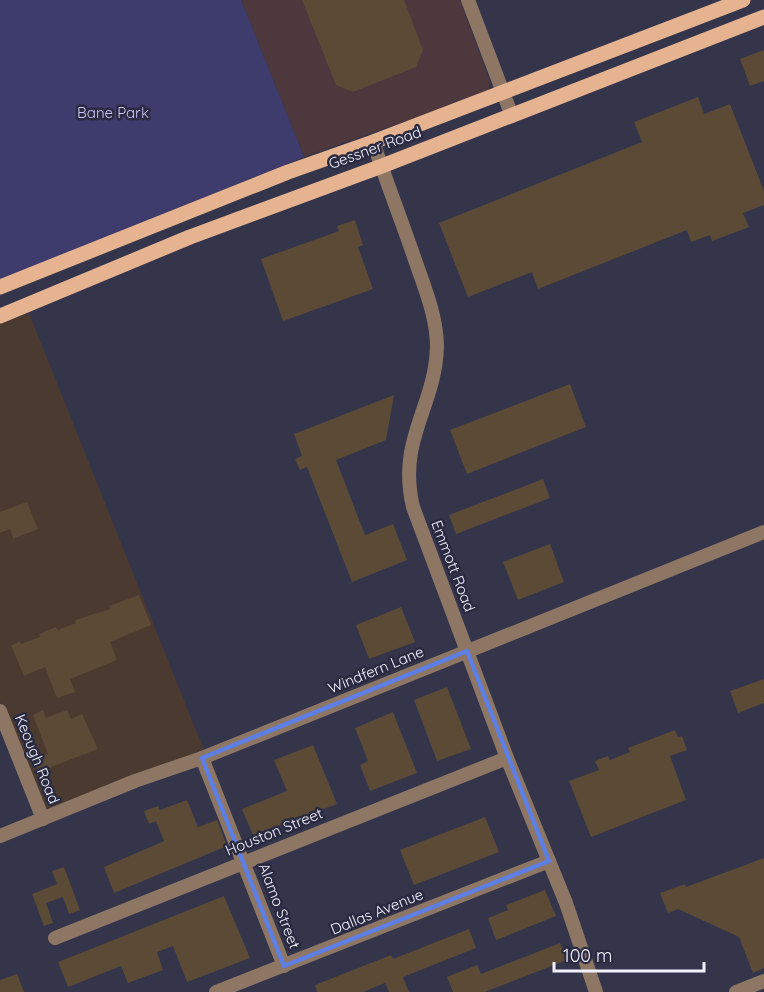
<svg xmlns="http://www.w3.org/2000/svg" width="764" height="992" font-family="Quicksand,sans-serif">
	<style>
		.commercial { fill: #4c383d }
		.industrial { fill: #4b3a30 }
		.green { fill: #3e3b6d }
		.building { fill: #5b4a35 }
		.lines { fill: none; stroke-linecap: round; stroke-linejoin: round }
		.minor { stroke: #8e7665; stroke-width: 14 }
		.major { stroke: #e6b391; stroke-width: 15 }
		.marked { fill: none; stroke: #5d7fe4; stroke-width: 4.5; stroke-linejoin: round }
		.labels { text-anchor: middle; stroke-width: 5; stroke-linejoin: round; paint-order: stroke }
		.park-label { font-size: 15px; fill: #c9c9fc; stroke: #2a2a40 }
		.street-label { font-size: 15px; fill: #f2f2ff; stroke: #2a2a40 }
	</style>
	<rect width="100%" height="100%" fill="#34344b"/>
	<polygon class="commercial" points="241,0 460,0 490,82 489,89 486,93 304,157"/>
	<polygon class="industrial" points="29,313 204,750 53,810 41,807 0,702 0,324"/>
	<polygon class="green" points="0,0 241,0 304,157 0,280"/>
	<g class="building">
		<polygon points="302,0 404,0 423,50 416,67 353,92 336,85"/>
		<polygon points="764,50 764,81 750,86 740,59"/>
		<polygon points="698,97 704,114 730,104 764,191 764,205 743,213 749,227 712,241 710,235 691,242 687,230 538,289 532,272 468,297 439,223 642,142 634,122"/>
		<polygon points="355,220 363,245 358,247 373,289 283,321 261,259 339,231 337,226"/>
		<polygon points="570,384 586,427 467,474 450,430"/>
		<polygon points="394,395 386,440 336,460 365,535 393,524 407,560 352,582 307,467 300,470 295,459 302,456 294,434"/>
		<polygon points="543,479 550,498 456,534 449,515"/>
		<polygon points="27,502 38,529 13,539 10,529 0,533 0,512"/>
		<polygon points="550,544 564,582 518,600 503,562"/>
		<polygon points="139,595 151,625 110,642 117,660 70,679 75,692 57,698 45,667 24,676 11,645 20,642 21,644 40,637 39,634 56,627 58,630 76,623 75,620 110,609 109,606"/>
		<polygon points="401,607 415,642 369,659 356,625"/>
		<polygon points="764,679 764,703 738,713 730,691"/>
		<polygon points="447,687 471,749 437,761 414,700"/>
		<polygon points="43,710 46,718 67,710 71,719 82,714 98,749 38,772 33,759 48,754 33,715"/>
		<polygon points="393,712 417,773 370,791 360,765 368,761 355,728"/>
		<polygon points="675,730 678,737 682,736 687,750 670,756 686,800 591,837 569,781 599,770 595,761 608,756 610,760 630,752 628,748"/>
		<polygon points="313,745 337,804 253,835 242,809 287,791 274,760"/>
		<polygon points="187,800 198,827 217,820 227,846 114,893 104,867 164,841 156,821 149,824 144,811 158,806 160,810"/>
		<polygon points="485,817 499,852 414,885 400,850"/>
		<polygon points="764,858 764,968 753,973 739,937 678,909 668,913 660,893 685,884 686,887"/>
		<polygon points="64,867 80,910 69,914 63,897 46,903 53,923 44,926 32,894 57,884 52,871"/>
		<polygon points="545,890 556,916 496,940 488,918 508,910 506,905"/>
		<polygon points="224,896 250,958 187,982 173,946 157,952 163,970 128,983 121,966 68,987 58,962"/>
		<polygon points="469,929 476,948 403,977 409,992 389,992 385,983 363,992 317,992 315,985 391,955 393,959"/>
		<polygon points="560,943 567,960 485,992 453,992 447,977 477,965 481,974"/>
		<polygon points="17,974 24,992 0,992 0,980"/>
	</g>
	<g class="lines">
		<g class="minor">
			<polyline points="468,0 512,116"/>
			<path d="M373,142C386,180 400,217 413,254C423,284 437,315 437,347C435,408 397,439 413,507L507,758L566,903L596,992"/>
			<polyline points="0,711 43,819"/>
			<polyline points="202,758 284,966"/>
			<polyline points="0,836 135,781 202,758 764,532"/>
			<polyline points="55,938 507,758"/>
			<polyline points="216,992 549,861"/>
			<polyline points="736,992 764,981"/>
		</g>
		<g class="major">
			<polyline points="0,287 288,172 373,142 743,0"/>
			<polyline points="0,316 190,237 382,166 764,17"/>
		</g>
	</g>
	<path class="marked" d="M467,651L549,861L284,966L202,758Z"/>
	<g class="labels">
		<g class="park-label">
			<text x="113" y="118">Bane Park</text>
		</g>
		<g class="street-label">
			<text transform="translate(375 148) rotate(-20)" y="5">Gessner Road</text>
			<text transform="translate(453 566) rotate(69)" y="5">Emmott Road</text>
			<text transform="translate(376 670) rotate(-22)" y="5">Windfern Lane</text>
			<text transform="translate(37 759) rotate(68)" y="5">Keough Road</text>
			<text transform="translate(274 832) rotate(-22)" y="5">Houston Street</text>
			<text transform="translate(279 906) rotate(69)" y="5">Alamo Street</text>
			<text transform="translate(377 912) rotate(-22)" y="5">Dallas Avenue</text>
		</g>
	</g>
	<path d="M554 962v9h150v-9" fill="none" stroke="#f2f2ff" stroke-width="3"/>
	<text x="563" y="962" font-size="18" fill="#f2f2ff" stroke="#2a2a40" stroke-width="4.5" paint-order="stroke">100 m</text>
</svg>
